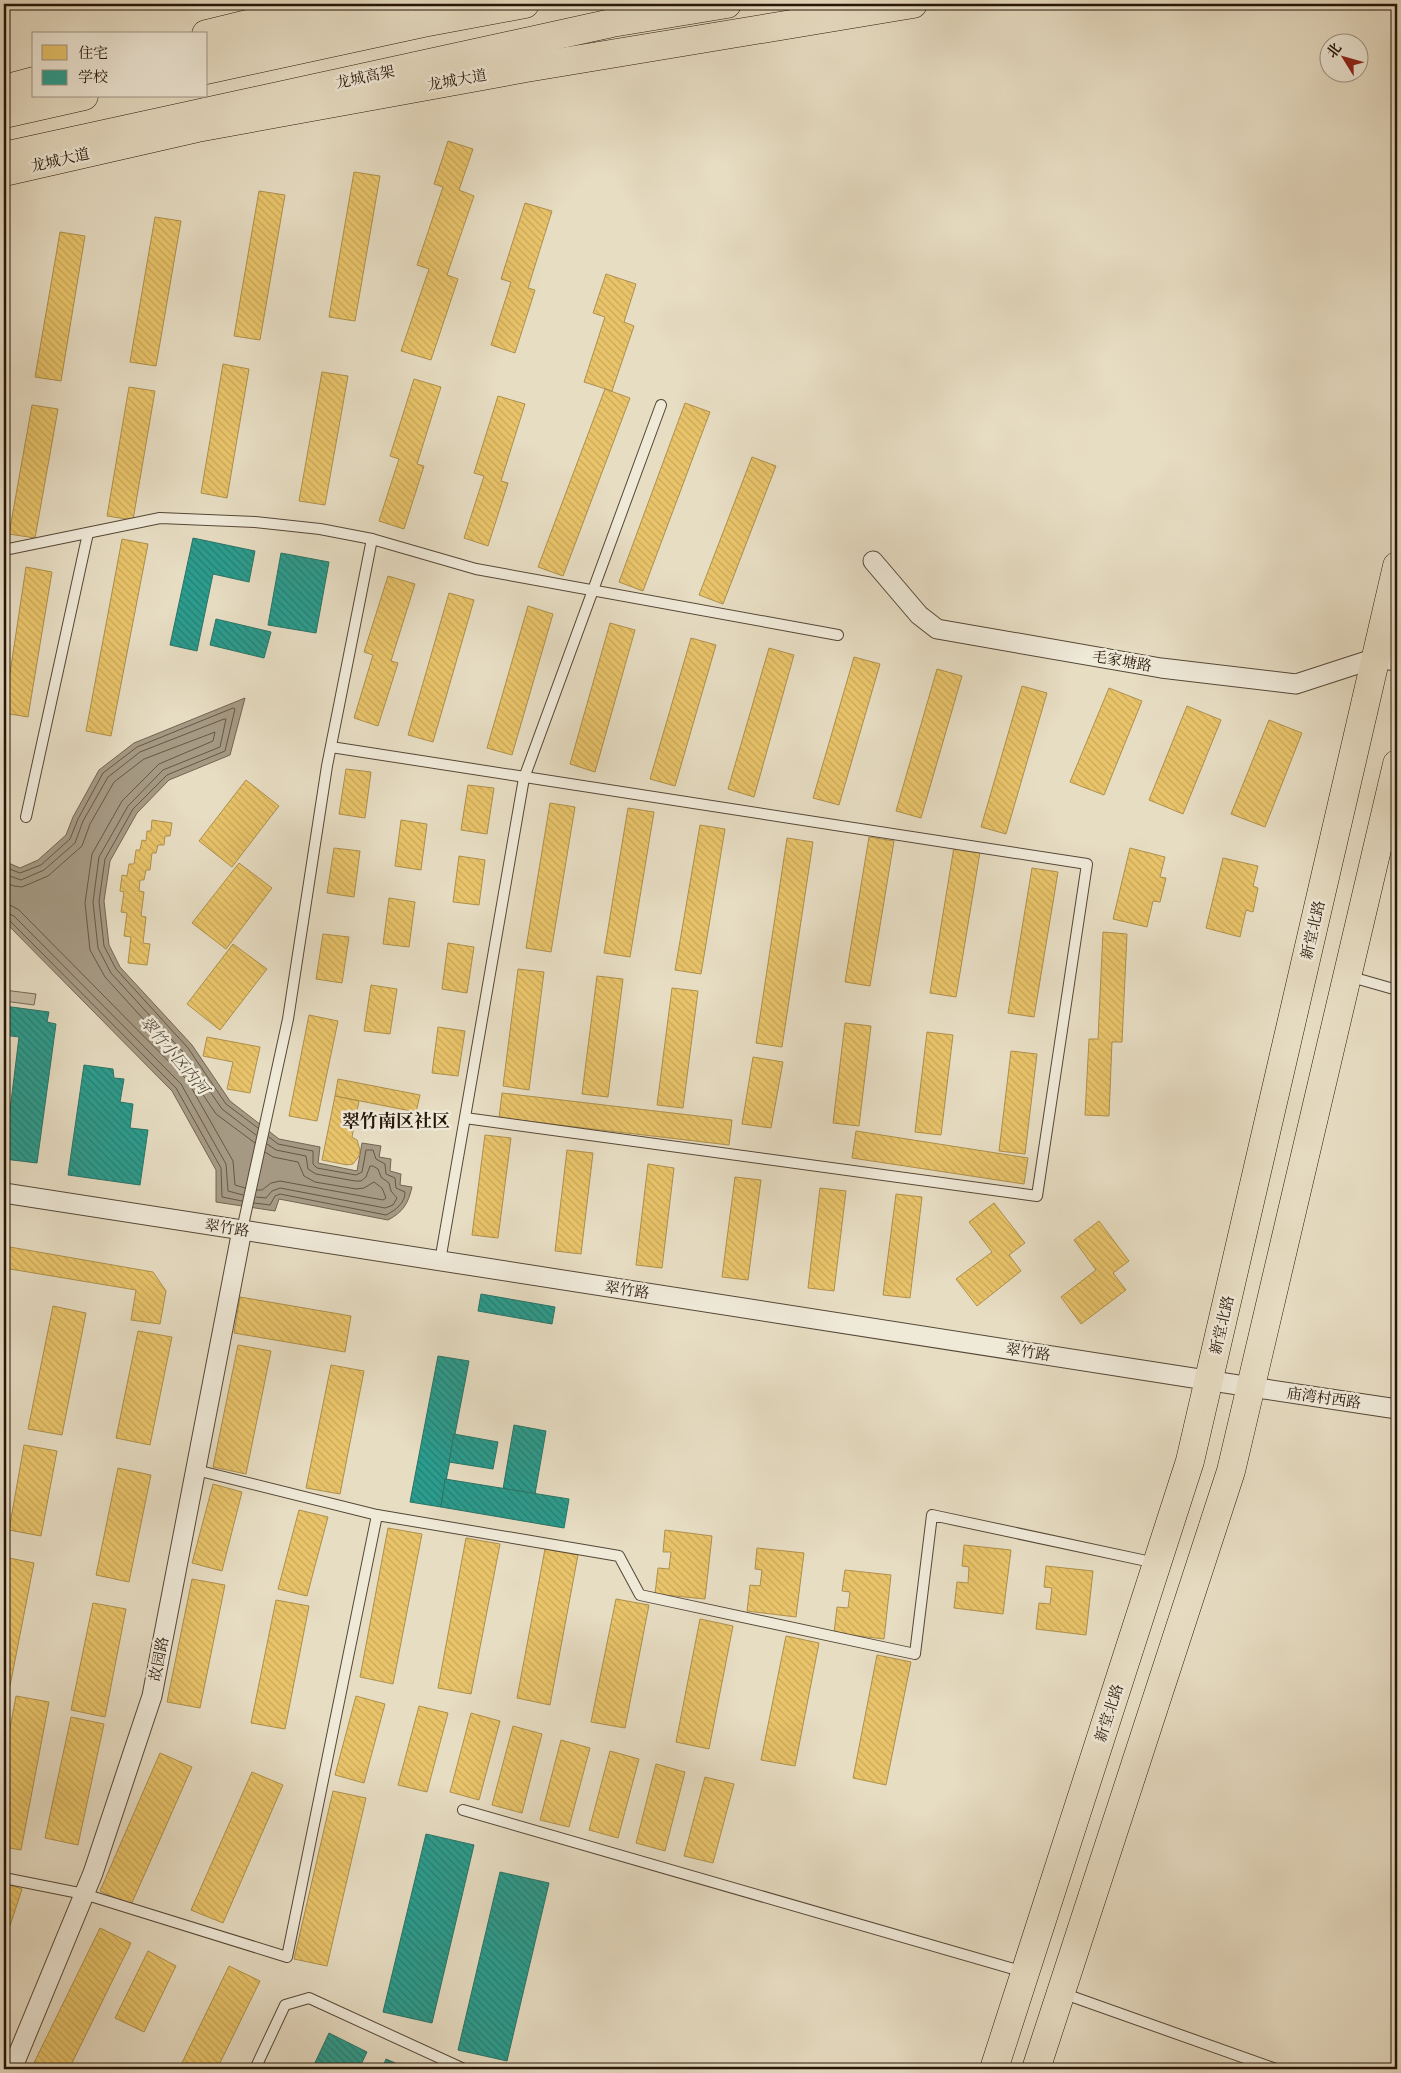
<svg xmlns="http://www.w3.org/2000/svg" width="1401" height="2073" font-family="Alegreya,'Noto Serif SC',serif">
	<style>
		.green { fill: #c6bba3; stroke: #766855 }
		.water { fill: #a59983; stroke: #726451 }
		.homes { fill: url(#homes-back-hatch); stroke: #ae904c }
		.schools { fill: url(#schools-back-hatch); stroke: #297466 }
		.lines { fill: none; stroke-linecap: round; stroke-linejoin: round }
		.shore { stroke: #665745; stroke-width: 1 }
		.service-casing { stroke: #564736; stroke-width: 12 }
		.minor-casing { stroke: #564736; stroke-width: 21 }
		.primary-casing { stroke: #261507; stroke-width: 29 }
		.trunk-casing { stroke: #261507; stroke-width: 29 }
		.service { stroke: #efe9d8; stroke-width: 10 }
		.minor { stroke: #efe9d8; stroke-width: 19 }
		.primary { stroke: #e7ddc3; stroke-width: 28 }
		.trunk { stroke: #e7ddc3; stroke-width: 28 }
		.labels { text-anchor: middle; stroke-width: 5; stroke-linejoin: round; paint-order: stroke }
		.street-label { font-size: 15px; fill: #261507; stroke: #efe9d8 }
		.water-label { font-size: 16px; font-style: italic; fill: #594a39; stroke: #efe9d8 }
		.quarter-label { font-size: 18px; font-weight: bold; fill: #261507; stroke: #efe9d8 }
	</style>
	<defs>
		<pattern id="homes-back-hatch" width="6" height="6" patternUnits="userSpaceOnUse" patternTransform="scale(1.25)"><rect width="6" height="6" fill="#e9c46a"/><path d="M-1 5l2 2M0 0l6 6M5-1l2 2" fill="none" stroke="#c8a85a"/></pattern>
		<pattern id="schools-back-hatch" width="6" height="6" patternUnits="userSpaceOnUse" patternTransform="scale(1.25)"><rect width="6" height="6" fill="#2a9d8f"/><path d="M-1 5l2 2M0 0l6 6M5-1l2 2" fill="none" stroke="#247f73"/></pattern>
	</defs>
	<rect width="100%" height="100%" fill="#e7ddc3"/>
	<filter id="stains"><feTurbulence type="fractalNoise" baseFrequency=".004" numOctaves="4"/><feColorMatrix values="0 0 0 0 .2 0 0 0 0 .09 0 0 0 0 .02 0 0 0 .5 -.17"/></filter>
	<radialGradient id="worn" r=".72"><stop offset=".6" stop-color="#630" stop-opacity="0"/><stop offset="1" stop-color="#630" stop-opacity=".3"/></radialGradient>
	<polygon class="green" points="4,990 36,994 34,1005 4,1001"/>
	<path class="water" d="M245,698L230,755L169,780L137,813L110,861L104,901L109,945L120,967L192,1045L230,1101L279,1139L320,1147L318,1163L357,1171L362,1143L381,1146L379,1157L391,1159L390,1171L401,1174L400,1185L412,1187C408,1204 403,1212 388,1220L279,1199L275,1211L216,1202V1170L172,1091L4,921V861L20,868L38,860L66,835L73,817L99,770L134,743Z"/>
	<g class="homes">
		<polygon points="448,141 473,149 459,190 474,196 447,275 458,279 431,360 401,351 429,269 417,265 443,187 434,184"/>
		<polygon points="354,172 380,176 355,321 329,317"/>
		<polygon points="259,191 285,195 260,340 234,336"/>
		<polygon points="525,203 552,211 528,288 535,290 515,353 491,345 511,282 501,279"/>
		<polygon points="155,217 181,221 156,366 130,362"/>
		<polygon points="60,232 85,236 61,381 35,377"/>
		<polygon points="606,274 636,284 624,322 634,326 612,391 584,382 605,317 593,313"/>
		<polygon points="223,364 249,369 227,498 201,493"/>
		<polygon points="322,372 348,376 325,505 299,501"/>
		<polygon points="414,379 441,387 417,464 424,466 404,529 379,521 399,459 390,456"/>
		<polygon points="129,387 155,391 133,520 107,516"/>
		<polygon points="605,389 630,398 563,576 538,567"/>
		<polygon points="498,396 525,404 501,481 508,483 488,546 464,538 484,476 474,473"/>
		<polygon points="685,403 710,412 643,591 619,582"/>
		<polygon points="32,405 58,409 35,538 9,534"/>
		<polygon points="752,457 776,466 723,604 699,595"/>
		<polygon points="122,539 148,544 111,736 86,731"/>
		<polygon points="26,567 52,572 28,717 4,713"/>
		<polygon points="388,576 415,584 391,661 398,663 378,726 354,718 373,655 364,652"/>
		<polygon points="449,593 474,600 433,742 408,735"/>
		<polygon points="528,606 553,614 512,755 487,748"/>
		<polygon points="610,623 635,630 595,772 570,764"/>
		<polygon points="691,638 716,645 675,786 650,779"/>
		<polygon points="769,648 794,655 754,797 728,789"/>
		<polygon points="854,657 880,664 839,805 813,798"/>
		<polygon points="937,669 962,676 921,818 896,811"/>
		<polygon points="1022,686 1047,693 1006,834 981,827"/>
		<polygon points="1109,688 1142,701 1104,795 1070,782"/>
		<polygon points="1187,706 1221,720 1183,814 1149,800"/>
		<polygon points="1269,720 1302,733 1265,827 1231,814"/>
		<polygon points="346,769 371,772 365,818 339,814"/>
		<polygon points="246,780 279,806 232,867 199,841"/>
		<polygon points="468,785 494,788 487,834 461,830"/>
		<polygon points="550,803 575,807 551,952 526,948"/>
		<polygon points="628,808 654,812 630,957 604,953"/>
		<polygon points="152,820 172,823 170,836 165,836 164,845 158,845 156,853 152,853 150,870 146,870 144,880 140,880 139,891 144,892 141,916 146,917 143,943 150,944 147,965 128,963 131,937 124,936 127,913 121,912 124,892 120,891 122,875 127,876 129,864 134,864 136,850 140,850 142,840 146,841 147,831 151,831"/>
		<polygon points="401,820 427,824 421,870 395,866"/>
		<polygon points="700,825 725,829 701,974 675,970"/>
		<polygon points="869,837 894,841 870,986 845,982"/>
		<polygon points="787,838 813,842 782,1047 756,1043"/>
		<polygon points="954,847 980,852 956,997 930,993"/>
		<polygon points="334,848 360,851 354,897 327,893"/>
		<polygon points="1130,848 1165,857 1160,877 1166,878 1160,902 1153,901 1147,927 1113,919"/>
		<polygon points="459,856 485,860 479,905 453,902"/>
		<polygon points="1223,858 1258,866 1253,886 1258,888 1253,912 1246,910 1240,937 1206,928"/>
		<polygon points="239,863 272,888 226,949 192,923"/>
		<polygon points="1032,868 1058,872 1034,1017 1008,1013"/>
		<polygon points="389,898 415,902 409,947 383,944"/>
		<polygon points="1103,932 1127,934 1122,1042 1112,1042 1109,1116 1085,1115 1089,1039 1098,1039"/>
		<polygon points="323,934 349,937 342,983 316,979"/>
		<polygon points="448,943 474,947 467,993 442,989"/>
		<polygon points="233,944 267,969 220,1030 187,1004"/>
		<polygon points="518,969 544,972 529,1090 503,1086"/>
		<polygon points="597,976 623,979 608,1097 582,1094"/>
		<polygon points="371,985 397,989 390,1034 364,1031"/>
		<polygon points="672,988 698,991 683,1108 657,1105"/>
		<polygon points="309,1015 338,1021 317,1121 289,1116"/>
		<polygon points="845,1023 871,1026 859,1126 833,1123"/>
		<polygon points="438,1027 465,1031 458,1076 432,1073"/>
		<polygon points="927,1032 953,1035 941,1135 915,1132"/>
		<polygon points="207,1037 260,1047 250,1093 227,1089 233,1062 203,1056"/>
		<polygon points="1011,1051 1037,1054 1025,1154 999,1151"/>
		<polygon points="753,1057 783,1062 771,1128 742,1124"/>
		<polygon points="338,1079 420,1095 416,1112 335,1096"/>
		<polygon points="502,1093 732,1120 729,1145 499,1118"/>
		<polygon points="335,1096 359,1101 352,1137 357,1140 360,1150 359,1156 353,1164 347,1165 322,1160"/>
		<polygon points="856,1131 1028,1158 1024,1184 852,1158"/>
		<polygon points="485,1135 511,1138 498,1238 472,1235"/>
		<polygon points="567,1150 593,1153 581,1254 555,1251"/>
		<polygon points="648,1164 674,1168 662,1268 636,1265"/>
		<polygon points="735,1177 761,1180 748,1280 722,1277"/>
		<polygon points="820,1188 846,1191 834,1291 808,1288"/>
		<polygon points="896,1194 922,1197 910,1298 883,1295"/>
		<polygon points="994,1203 1025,1243 1009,1255 1021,1271 977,1306 956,1279 992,1252 969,1222"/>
		<polygon points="1099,1221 1129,1261 1113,1273 1126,1290 1081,1324 1061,1297 1096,1270 1074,1240"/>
		<polygon points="4,1246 153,1272 166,1291 160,1324 131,1320 136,1290 4,1268"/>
		<polygon points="240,1297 351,1316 345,1352 234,1333"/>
		<polygon points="53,1306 86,1313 62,1435 28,1429"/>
		<polygon points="138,1331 172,1337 150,1445 116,1438"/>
		<polygon points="238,1345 271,1351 246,1474 213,1467"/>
		<polygon points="331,1365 364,1371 340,1494 306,1488"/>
		<polygon points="24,1445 57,1451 41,1536 9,1530"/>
		<polygon points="118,1468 151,1475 129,1582 96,1575"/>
		<polygon points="213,1484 242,1492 222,1571 192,1563"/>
		<polygon points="299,1510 328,1517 307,1596 278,1589"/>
		<polygon points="388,1528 422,1534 393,1684 360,1677"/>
		<polygon points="665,1530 712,1536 705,1599 655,1594 658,1568 669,1569 671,1552 663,1552"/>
		<polygon points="466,1538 500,1544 471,1694 438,1688"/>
		<polygon points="964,1545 1011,1550 1003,1614 954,1608 957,1582 968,1583 969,1567 962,1566"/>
		<polygon points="757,1548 804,1553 796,1617 747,1611 750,1585 760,1586 762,1570 755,1569"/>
		<polygon points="545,1549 578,1555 550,1705 517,1698"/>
		<polygon points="4,1557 34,1563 10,1686 4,1684"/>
		<polygon points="1046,1566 1093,1571 1086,1635 1036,1629 1039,1603 1050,1604 1052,1588 1044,1587"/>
		<polygon points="845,1570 891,1575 884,1639 834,1633 837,1607 848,1608 850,1592 842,1591"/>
		<polygon points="192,1579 225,1585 200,1708 167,1702"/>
		<polygon points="616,1599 649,1605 625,1728 591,1722"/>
		<polygon points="276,1600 309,1606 285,1729 251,1723"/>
		<polygon points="93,1603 126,1609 105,1717 71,1710"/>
		<polygon points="700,1619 733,1626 709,1749 676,1742"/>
		<polygon points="786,1636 819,1643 795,1766 761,1760"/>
		<polygon points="877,1655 911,1662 886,1785 853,1778"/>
		<polygon points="16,1696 49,1702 21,1850 4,1847 4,1760"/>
		<polygon points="356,1696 385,1704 364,1783 335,1775"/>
		<polygon points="419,1706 448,1713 427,1792 398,1785"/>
		<polygon points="471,1713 500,1721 479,1800 450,1792"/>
		<polygon points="71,1717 104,1724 78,1845 45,1838"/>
		<polygon points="513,1726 542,1734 522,1813 492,1805"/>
		<polygon points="561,1740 590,1748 569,1827 540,1820"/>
		<polygon points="610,1751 639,1759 618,1838 589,1830"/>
		<polygon points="160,1753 192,1767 131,1905 100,1891"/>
		<polygon points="656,1764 685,1772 665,1851 636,1843"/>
		<polygon points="252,1772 283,1785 223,1923 191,1910"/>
		<polygon points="705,1777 734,1784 713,1863 684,1856"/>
		<polygon points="333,1791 366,1798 327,1966 294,1959"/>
		<polygon points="4,1883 22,1889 4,1944"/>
		<polygon points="100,1928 131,1943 69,2069 31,2069"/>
		<polygon points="148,1951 176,1966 144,2032 115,2018"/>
		<polygon points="229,1966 260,1981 217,2069 179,2069"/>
	</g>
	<g class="schools">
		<polygon points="193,538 255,551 249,582 213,574 197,651 170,645"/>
		<polygon points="281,553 329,562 316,633 268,625"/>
		<polygon points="216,619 271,632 264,658 210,645"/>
		<polygon points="4,1006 49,1012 47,1022 56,1024 37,1163 4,1159 19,1037 4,1035"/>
		<polygon points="84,1065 113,1069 114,1078 124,1079 120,1102 133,1104 130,1128 148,1130 140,1185 68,1175"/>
		<polygon points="481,1294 555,1307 552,1324 478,1311"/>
		<polygon points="438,1356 469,1361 441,1507 410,1502"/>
		<polygon points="514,1425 546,1431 535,1494 503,1489"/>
		<polygon points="454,1434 498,1442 493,1469 449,1462"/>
		<polygon points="445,1479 569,1499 564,1528 441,1507"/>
		<polygon points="426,1834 474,1845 432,2023 383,2012"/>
		<polygon points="500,1872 549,1883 507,2061 458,2050"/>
		<polygon points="329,2033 367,2052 359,2069 312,2069"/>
		<polygon points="386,2059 409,2069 382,2069"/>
	</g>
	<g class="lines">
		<g class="shore">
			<polyline points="4,867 20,873 41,865 70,839 78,819 103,773 137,747 233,708 235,709 225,751 167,775 133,809 105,859 99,901 104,946 116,969 188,1048 226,1104 258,1128"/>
			<polyline points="4,874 21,880 44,870 75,843 83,821 108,777 140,752 224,719 226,719 220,747 163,770 128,806 99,857 93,902 98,948 111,973 183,1052 222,1109 256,1135"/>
			<polyline points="4,882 14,886 22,887 48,876 82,846 90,824 114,782 144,759 215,732 213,741 159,764 122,801 92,854 85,903 90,950 105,977 177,1056 216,1114 255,1143"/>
			<polyline points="4,904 12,906 19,910 187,1080 233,1161 235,1185 245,1188"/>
			<polyline points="4,912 14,916 181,1084 226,1164 228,1191 243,1195"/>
			<polyline points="4,918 9,920 176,1088 221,1168 222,1197 242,1201"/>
			<polyline points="257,1190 262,1190 271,1183 280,1181 383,1200 386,1198 382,1188 374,1182 364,1188 356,1189 315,1182 304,1176 298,1162 273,1157 265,1152"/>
			<polyline points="256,1197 266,1198 272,1191 280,1188 385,1208 393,1205 397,1198 391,1191 389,1183 381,1177 378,1169 373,1166 370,1166 366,1177 361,1181 355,1181 316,1174 308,1169 306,1156 276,1150 267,1144"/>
			<path d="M254,1203L270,1205L275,1196L280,1194L386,1215C396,1210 405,1203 405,1192L396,1188L395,1178L386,1174L385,1164L376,1159L373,1150H366L362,1172L356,1175L317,1168L313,1164V1151L278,1144L269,1137"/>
		</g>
		<g class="service-casing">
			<g id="service">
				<polyline points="4,550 160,518 255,522 320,529 372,539 476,569 838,635"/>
				<polyline points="331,747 1087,864 1037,1196 465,1118"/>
				<polyline points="26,817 88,533"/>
				<polyline points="1348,976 1397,990"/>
				<polyline points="242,1230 288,1019 327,766 372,539"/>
				<polyline points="440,1261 524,778 661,405"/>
				<polyline points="196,1470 377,1515"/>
				<polyline points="463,1810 1024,1972"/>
				<polyline points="4,1878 84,1894 287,1957 377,1515 619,1556 640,1595 915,1654 932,1515 1156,1563"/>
				<polyline points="1062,1993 1276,2069"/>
				<polyline points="255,2069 285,2005 309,1998 464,2069"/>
			</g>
		</g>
		<g class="minor-casing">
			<g id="minor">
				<polyline points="873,561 919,615 937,629 1161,668 1296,684 1376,658 1397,661"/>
				<polyline points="4,1193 1251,1387 1397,1409"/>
				<polyline points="12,2069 93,1873 152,1696 242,1230"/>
			</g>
		</g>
		<g class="primary-casing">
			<g id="primary">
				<polyline points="206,34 331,4"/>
				<polyline points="4,89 34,81"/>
				<polyline points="4,172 197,128 526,68 913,4"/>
				<polyline points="994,2069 1190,1461 1397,566"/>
				<polyline points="1036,2069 1231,1471 1397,764"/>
			</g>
		</g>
		<g class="trunk-casing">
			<g id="trunk">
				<polyline points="206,51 228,44 403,4"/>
				<polyline points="206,70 423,23 525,4"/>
				<polyline points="4,114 84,96"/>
				<polyline points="4,156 612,23 727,4"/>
			</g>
		</g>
		<use href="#service" class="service"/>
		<use href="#minor" class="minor"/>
		<use href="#primary" class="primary"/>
		<use href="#trunk" class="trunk"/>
	</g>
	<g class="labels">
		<g class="street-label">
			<text transform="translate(365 77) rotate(-12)" y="5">龙城高架</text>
			<text transform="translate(457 80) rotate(-10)" y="5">龙城大道</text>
			<text transform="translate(60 160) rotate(-13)" y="5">龙城大道</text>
			<text transform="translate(1122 661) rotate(10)" y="5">毛家塘路</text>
			<text transform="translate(1313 930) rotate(-77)" y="5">新堂北路</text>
			<text transform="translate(227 1228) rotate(9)" y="5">翠竹路</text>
			<text transform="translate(627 1290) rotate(9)" y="5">翠竹路</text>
			<text transform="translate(1222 1325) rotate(-77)" y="5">新堂北路</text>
			<text transform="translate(1028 1352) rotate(9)" y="5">翠竹路</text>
			<text transform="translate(1324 1398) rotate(8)" y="5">庙湾村西路</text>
			<text transform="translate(159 1659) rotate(-79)" y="5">故园路</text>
			<text transform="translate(1109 1713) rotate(-72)" y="5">新堂北路</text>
		</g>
		<g class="water-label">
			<text transform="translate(175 1055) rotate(50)" y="6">翠竹小区内河</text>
		</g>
		<g class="quarter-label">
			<text x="396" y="1127">翠竹南区社区</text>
		</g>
	</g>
	<rect width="1401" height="2073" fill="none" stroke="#e7ddc3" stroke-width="20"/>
	<rect x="5" y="5" width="1391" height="2063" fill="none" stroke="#261507" stroke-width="2.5"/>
	<rect x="10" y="10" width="1381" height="2053" fill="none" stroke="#261507"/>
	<rect x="32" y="32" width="175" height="65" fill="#efe9d8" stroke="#9f9484"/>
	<rect x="42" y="45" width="25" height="15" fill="#e9c46a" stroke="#9f9484"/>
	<text x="78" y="58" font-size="15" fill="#261507">住宅</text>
	<rect x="42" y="70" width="25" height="15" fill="#2a9d8f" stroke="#9f9484"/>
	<text x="78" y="82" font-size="15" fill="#261507">学校</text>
	<g transform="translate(1344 58) rotate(307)"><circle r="24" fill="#efe9d8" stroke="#9f9484"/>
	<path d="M0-4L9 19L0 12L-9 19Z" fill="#8f2418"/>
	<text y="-8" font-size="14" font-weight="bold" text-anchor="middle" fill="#261507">北</text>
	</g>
	<rect width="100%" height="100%" filter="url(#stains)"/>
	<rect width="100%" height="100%" fill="url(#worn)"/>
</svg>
